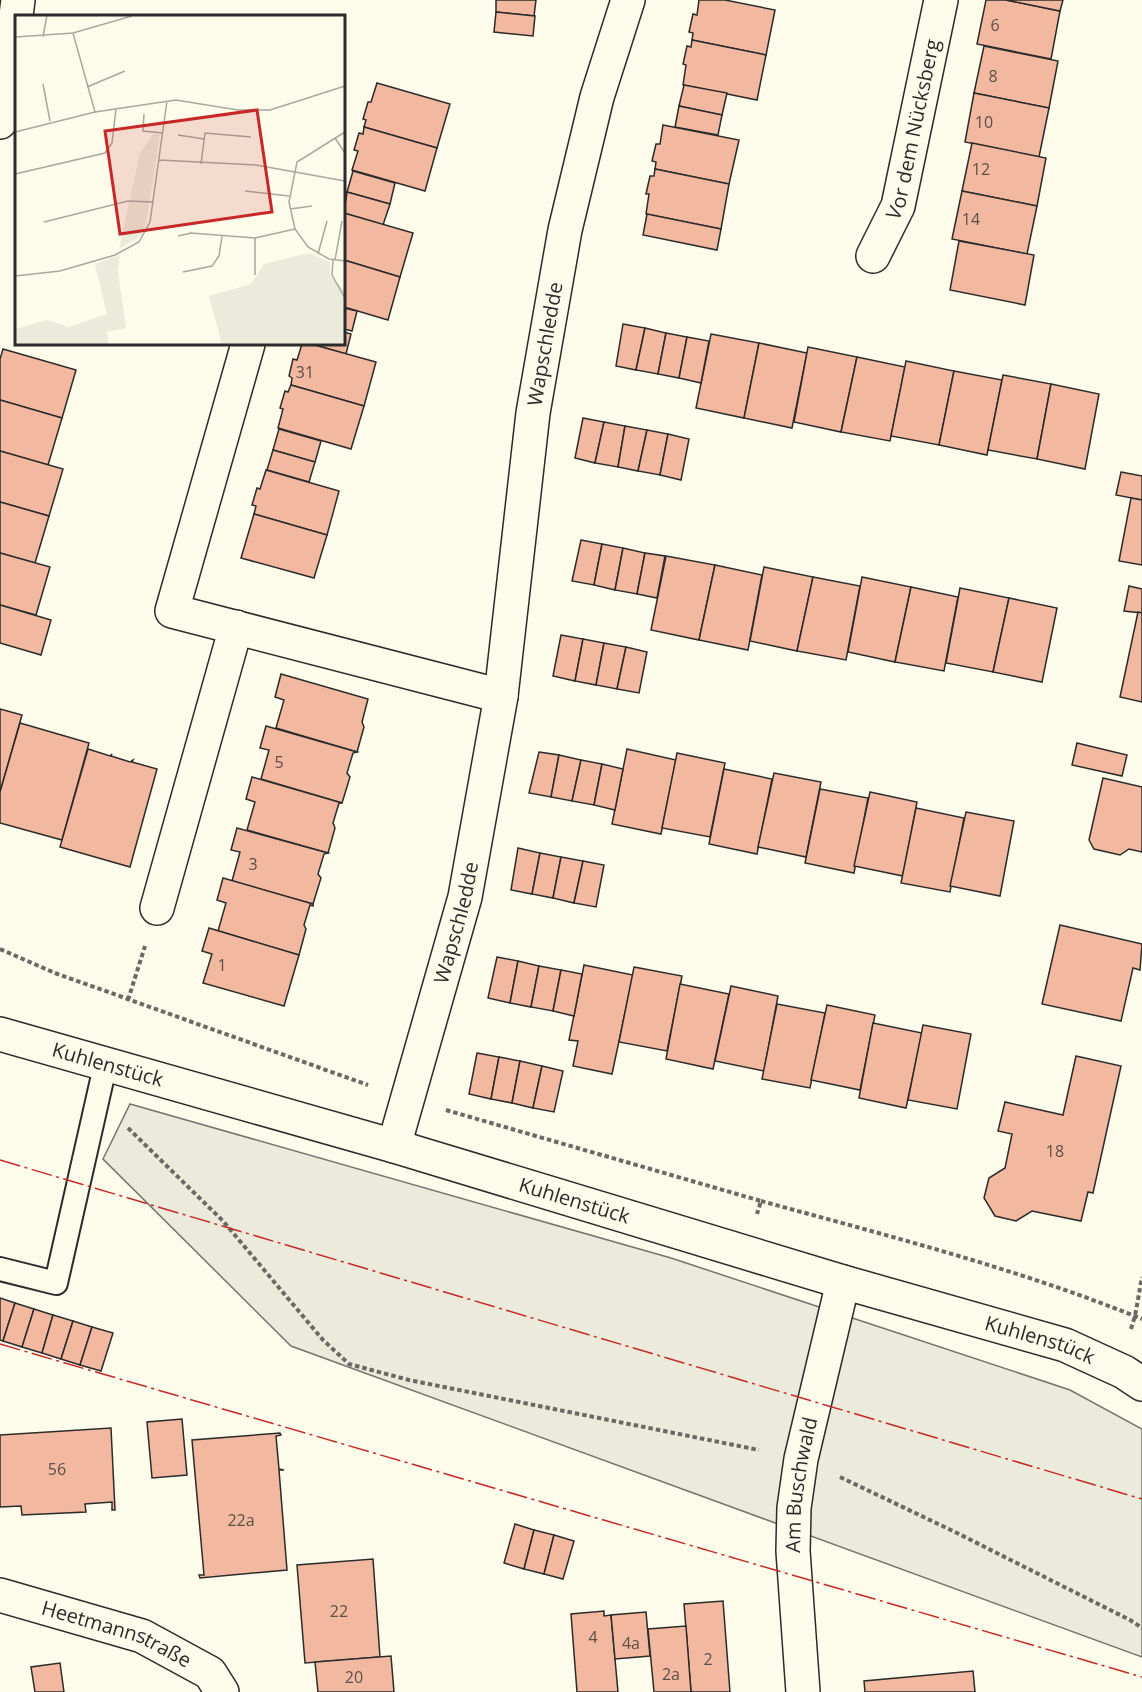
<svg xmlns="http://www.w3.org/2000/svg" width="1142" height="1692" font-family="'Open Sans',sans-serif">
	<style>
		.green { fill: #ecebdb; stroke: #74746e; stroke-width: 1.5 }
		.building { fill: #f2b8a0; stroke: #2b2b2b; stroke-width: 1.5 }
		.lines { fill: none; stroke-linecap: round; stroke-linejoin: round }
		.service-casing { stroke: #2b2b2b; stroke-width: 26 }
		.minor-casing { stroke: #2b2b2b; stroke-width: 36 }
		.path { stroke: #6a6964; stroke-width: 4; stroke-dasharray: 4.5 3; stroke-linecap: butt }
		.service { stroke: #fdfbea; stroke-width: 22 }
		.minor { stroke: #fdfbea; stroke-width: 33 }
		.power { stroke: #c62828; stroke-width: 1.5; stroke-dasharray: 21 4.5 3 4.5; stroke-linecap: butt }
		.labels { text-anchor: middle; stroke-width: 4.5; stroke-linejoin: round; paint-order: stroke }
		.number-label { font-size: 16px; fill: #5d4e48 }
		.street-label { font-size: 20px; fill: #2b2b2b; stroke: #fdfbea }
		.inset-road { fill: none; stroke: #a9a89e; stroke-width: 1.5 }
		.view { fill: #c62828; fill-opacity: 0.15; stroke: #c62828; stroke-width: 3 }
		.inset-edge { fill: none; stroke: #2b2b2b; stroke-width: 3 }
	</style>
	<rect width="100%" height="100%" fill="#fdfbea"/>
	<polygon class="green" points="130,1104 671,1258 1070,1390 1142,1429 1142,1657 291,1346 103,1159"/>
	<g class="building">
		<polygon points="496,0 536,0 534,16 496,12"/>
		<polygon points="699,0 725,0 775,10 766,55 692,40 693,33 689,32 693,14 697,15"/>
		<polygon points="986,0 1006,0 1060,11 1051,59 977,44"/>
		<polygon points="1006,0 1063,0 1060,11"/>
		<polygon points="496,12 535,16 533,36 494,32"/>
		<polygon points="692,40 766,55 757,100 683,85 686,65 683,64 687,46 691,47"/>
		<polygon points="984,46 1058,61 1049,108 974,93"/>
		<polygon points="377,83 450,104 437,148 364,127 366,120 363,119 368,102 371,102"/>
		<polygon points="684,85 727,93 722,115 679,106"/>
		<polygon points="974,93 1049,108 1039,157 965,142"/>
		<polygon points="679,106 722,115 718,135 675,127"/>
		<polygon points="663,125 739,140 729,184 655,169 656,162 652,161 656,144 660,144"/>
		<polygon points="364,127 437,148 425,191 352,170 358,151 354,150 359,133 363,134"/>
		<polygon points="972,143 1046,158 1037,206 962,191"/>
		<polygon points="655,169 729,184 721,229 646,214 649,194 646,194 650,176 654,176"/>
		<polygon points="353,171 395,183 390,204 347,192"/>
		<polygon points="962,191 1037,206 1027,254 952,239"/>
		<polygon points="347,192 390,204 383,225 344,213"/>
		<polygon points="344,213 413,233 400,277 344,260"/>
		<polygon points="647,214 721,229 717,250 643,235"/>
		<polygon points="959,241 1034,255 1025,305 950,290"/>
		<polygon points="344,260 400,277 388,320 344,307"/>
		<polygon points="344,308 357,311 352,331 344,329"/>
		<polygon points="623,324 645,328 636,370 616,366"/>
		<polygon points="645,328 666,333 658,374 636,370"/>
		<polygon points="344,332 351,334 346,354 311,344 344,344"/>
		<polygon points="666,333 687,337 679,378 658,374"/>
		<polygon points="711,334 759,343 744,418 696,408"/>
		<polygon points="687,337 709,341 701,383 679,378"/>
		<polygon points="759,343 807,353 792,428 744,418"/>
		<polygon points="302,344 311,344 376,362 364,406 291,385 292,378 289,376 293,359 297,360"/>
		<polygon points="808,347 857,357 841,432 794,422"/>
		<polygon points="3,349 76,370 62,418 0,400 0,359"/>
		<polygon points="857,357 905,367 890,441 841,432"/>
		<polygon points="906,361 954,371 939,445 891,436"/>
		<polygon points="954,371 1002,380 987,455 939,445"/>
		<polygon points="1003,375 1051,384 1037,459 988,450"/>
		<polygon points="1051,384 1099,394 1085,469 1037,459"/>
		<polygon points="291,385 364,406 351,449 278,428 283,409 280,408 285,391 288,392"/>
		<polygon points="0,400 62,418 48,465 0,451"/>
		<polygon points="583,418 604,422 595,463 575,458"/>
		<polygon points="604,422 625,426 618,467 595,463"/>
		<polygon points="625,426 647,430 638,471 618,467"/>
		<polygon points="279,429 321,441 315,462 273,450"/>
		<polygon points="647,430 668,434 660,475 638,471"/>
		<polygon points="668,434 689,439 681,480 660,475"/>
		<polygon points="273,450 315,462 309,482 267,470"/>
		<polygon points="0,451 63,469 49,516 0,502"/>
		<polygon points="266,470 339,491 327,535 254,514 256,506 252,505 257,488 260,489"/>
		<polygon points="1121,472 1142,476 1142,500 1116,495"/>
		<polygon points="1131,498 1142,500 1142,565 1119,561"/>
		<polygon points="0,502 49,516 35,563 0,553"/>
		<polygon points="254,514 327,535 314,578 241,558"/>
		<polygon points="581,540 602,544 594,585 572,581"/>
		<polygon points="602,544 623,548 615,590 594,585"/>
		<polygon points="623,548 645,553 637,594 615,590"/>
		<polygon points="0,553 50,567 36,615 0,605"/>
		<polygon points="645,553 665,556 657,598 637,594"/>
		<polygon points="666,556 715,565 699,640 651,630"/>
		<polygon points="715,565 762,575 748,650 699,640"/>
		<polygon points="764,567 813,577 797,651 750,641"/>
		<polygon points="813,577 860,586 846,660 797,651"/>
		<polygon points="862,577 911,587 895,662 848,652"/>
		<polygon points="1129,586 1142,589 1142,613 1124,611"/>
		<polygon points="911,587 958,597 944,671 895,662"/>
		<polygon points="960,588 1009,598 993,672 946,663"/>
		<polygon points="1009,598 1057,608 1042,682 993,672"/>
		<polygon points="0,605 51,620 41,655 0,643"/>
		<polygon points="1138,612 1142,613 1142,702 1120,697"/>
		<polygon points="561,635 583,639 575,681 553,676"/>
		<polygon points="583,639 604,643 596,685 575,681"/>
		<polygon points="604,643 626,647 617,689 596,685"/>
		<polygon points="626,647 647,652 639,693 617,689"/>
		<polygon points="281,674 368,699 362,722 364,727 357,752 276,728 284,700 275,697"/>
		<polygon points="0,709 22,715 0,792"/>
		<polygon points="20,723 89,743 62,840 0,823 0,792"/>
		<polygon points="266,726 357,752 353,753 347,773 350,777 342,803 261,779 269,750 260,748"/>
		<polygon points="1077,743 1127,755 1122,776 1072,765"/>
		<polygon points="88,749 110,756 112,754 111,756 130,762 133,760 132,762 157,769 130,867 60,847"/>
		<polygon points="627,749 676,760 661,834 612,824"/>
		<polygon points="539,752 559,755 551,797 529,793"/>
		<polygon points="677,753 725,763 710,837 662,828"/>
		<polygon points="559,755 581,760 572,801 551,797"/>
		<polygon points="581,760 602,764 594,805 572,801"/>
		<polygon points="602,764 623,769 615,810 594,805"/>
		<polygon points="724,769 772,779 757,854 709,844"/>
		<polygon points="774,773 821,782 806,857 758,847"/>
		<polygon points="252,777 342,803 339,803 333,823 335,828 328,853 247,830 255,802 246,799"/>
		<polygon points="1103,778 1142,787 1142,852 1129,849 1120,855 1094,849 1089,840"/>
		<polygon points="820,789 868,798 854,873 805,863"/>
		<polygon points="870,792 917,802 903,876 854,866"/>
		<polygon points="916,808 964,818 950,892 901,883"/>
		<polygon points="966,812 1014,821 1000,896 950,886"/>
		<polygon points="237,828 328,853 324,854 318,874 321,878 313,904 232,881 240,852 231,850"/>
		<polygon points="518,848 540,853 532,894 511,890"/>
		<polygon points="540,853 561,857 553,898 532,894"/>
		<polygon points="561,857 583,861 574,903 553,898"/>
		<polygon points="583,861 604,865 596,907 574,903"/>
		<polygon points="223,878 313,904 313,906 310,905 304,925 306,929 299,955 218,931 226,903 217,900"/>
		<polygon points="1060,925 1142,944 1140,970 1133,968 1121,1021 1042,1004"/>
		<polygon points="209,928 299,955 284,1006 203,983 212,954 202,951"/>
		<polygon points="497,957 518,961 510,1003 488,998"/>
		<polygon points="518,961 539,966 531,1007 510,1003"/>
		<polygon points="584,965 633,975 612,1074 573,1066 578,1041 569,1040"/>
		<polygon points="539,966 561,970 553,1011 531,1007"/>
		<polygon points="634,967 682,976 667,1051 619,1042"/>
		<polygon points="561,970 582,974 574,1016 553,1011"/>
		<polygon points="680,984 729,994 713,1069 666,1059"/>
		<polygon points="731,986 778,996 764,1071 715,1061"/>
		<polygon points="777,1004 825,1013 810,1088 762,1079"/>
		<polygon points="827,1005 875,1015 860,1090 811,1080"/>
		<polygon points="873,1023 922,1033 906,1108 859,1098"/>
		<polygon points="923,1025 971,1034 957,1109 908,1100"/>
		<polygon points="477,1053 499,1057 491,1099 469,1094"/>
		<polygon points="1076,1056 1121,1066 1093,1193 1088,1192 1081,1221 1032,1211 1016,1221 995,1216 984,1198 989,1178 1005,1168 1012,1134 998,1131 1005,1102 1063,1115"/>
		<polygon points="499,1057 520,1061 512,1103 491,1099"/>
		<polygon points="520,1061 542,1066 533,1108 512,1103"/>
		<polygon points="542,1066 563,1071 554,1112 533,1108"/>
		<polygon points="0,1298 15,1303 3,1341 0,1340"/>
		<polygon points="15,1303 34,1309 22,1347 3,1341"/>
		<polygon points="34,1309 53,1315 42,1353 22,1347"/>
		<polygon points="53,1315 73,1321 61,1359 42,1353"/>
		<polygon points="73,1321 92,1327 80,1365 61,1359"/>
		<polygon points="92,1327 113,1333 101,1371 80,1365"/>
		<polygon points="182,1419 187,1475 152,1478 147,1422"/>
		<polygon points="111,1428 115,1510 112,1510 112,1502 85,1504 86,1512 22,1515 21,1506 0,1507 0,1435"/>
		<polygon points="280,1433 281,1435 276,1436 279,1469 284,1470 279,1470 287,1570 200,1578 199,1575 204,1575 192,1440"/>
		<polygon points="515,1524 534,1530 524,1569 504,1563"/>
		<polygon points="534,1530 554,1535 544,1574 524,1569"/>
		<polygon points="554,1535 574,1541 563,1579 544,1574"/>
		<polygon points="373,1559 380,1657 305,1663 297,1565"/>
		<polygon points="723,1601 730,1692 691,1692 684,1604"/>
		<polygon points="604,1611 604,1616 611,1615 618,1692 577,1692 571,1614"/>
		<polygon points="646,1612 650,1656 615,1659 611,1615"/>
		<polygon points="686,1626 691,1692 654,1692 648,1629"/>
		<polygon points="391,1656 394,1692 318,1692 315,1662"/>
		<polygon points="60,1663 64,1692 35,1692 31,1667"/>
		<polygon points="973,1671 975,1692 865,1692 864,1681"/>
	</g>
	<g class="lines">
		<g class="service-casing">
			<polyline id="service" points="0,1269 56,1283 106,1062"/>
		</g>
		<g class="minor-casing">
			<g id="minor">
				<polyline points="0,122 5,102 18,0"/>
				<path id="s1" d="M873,256L898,206L941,0"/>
				<polyline points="248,344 172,611 501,696"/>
				<polyline points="157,908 236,627"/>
				<path id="s2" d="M0,1034L394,1146L843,1282L1065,1345L1124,1372L1142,1384"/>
				<path id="s3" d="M394,1146L465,897L501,696L533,413L565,230L597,97L628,0"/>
				<path id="s4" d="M0,1595L142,1636L210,1673L222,1692"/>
				<path id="s5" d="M803,1692L793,1551L794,1508L801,1459L843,1282"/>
			</g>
		</g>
		<g class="path">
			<polyline points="0,949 55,973 368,1085"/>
			<polyline points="128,1000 145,946"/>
			<polyline points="446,1110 761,1201 757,1214"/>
			<polyline points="128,1128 223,1221 323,1340 349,1364 409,1380 759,1450"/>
			<path d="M761,1201C889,1236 1019,1269 1142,1319"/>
			<polyline points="1131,1329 1135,1316 1142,1277"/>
			<polyline points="840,1477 957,1533 1130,1620 1142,1628"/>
		</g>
		<use href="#service" class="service"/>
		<use href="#minor" class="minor"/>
		<g class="power">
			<polyline points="0,1160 1142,1499"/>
			<polyline points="0,1344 1142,1677"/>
		</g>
	</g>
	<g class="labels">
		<g class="number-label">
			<text x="995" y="31">6</text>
			<text x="993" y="82">8</text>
			<text x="984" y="128">10</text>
			<text x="981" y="175">12</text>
			<text x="971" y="225">14</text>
			<text x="305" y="378">31</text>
			<text x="279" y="768">5</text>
			<text x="253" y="870">3</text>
			<text x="222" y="971">1</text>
			<text x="1055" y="1157">18</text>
			<text x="57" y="1475">56</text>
			<text x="241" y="1526">22a</text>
			<text x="339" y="1617">22</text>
			<text x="593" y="1643">4</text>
			<text x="631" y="1649">4a</text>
			<text x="708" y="1665">2</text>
			<text x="671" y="1680">2a</text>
			<text x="354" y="1683">20</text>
		</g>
		<g class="street-label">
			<text dy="7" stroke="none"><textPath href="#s1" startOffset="134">Vor dem Nücksberg</textPath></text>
			<text dy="7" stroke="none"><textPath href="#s3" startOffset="818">Wapschledde</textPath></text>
			<text dy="7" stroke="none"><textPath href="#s3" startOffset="232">Wapschledde</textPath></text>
			<text dy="7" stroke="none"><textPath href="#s2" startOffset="112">Kuhlenstück</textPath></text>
			<text dy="7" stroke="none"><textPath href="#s2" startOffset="598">Kuhlenstück</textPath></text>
			<text dy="7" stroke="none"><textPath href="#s2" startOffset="1084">Kuhlenstück</textPath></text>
			<text dy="7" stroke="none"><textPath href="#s5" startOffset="208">Am Buschwald</textPath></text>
			<text dy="7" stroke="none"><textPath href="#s4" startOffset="123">Heetmannstraße</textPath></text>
		</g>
	</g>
	<g transform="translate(15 15)">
		<rect width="330" height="330" fill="#fdfbea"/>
		<path d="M139,118L145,120L131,208L126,221L104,234L125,138ZM294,238L315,247V261L330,275V330H207L194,281L236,269L249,249ZM105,240L103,257L111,313L92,317L94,330H0V314L32,305L54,312L92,299L80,249Z" fill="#ecebdb"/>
		<path class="inset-road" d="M58,18L80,97M0,22L58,18L117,1M28,22L32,0M28,69L35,106M72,72L110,56M129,99L128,116L148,118M0,117L80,97L161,85L223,95H255L330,71M330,117L282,147L274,187L280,214L293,232L314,244L330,246M163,120L189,124M320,123L330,138M144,145L241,150L330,166M186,149L190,118L236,122M0,159L90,138L97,128L101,94M230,176L274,181M275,194L297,191M29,207L113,186L138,187M163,221L176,218L240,223L280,214M303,239L312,206M318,245L317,260L330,283M320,245L327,206M168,257L197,251L204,241L207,221M240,260V223M0,261L45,256L100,240L124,227L135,207L152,86"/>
		<path class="view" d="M242,95L257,197L105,219L90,116Z"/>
		<rect width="330" height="330" class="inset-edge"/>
	</g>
</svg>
